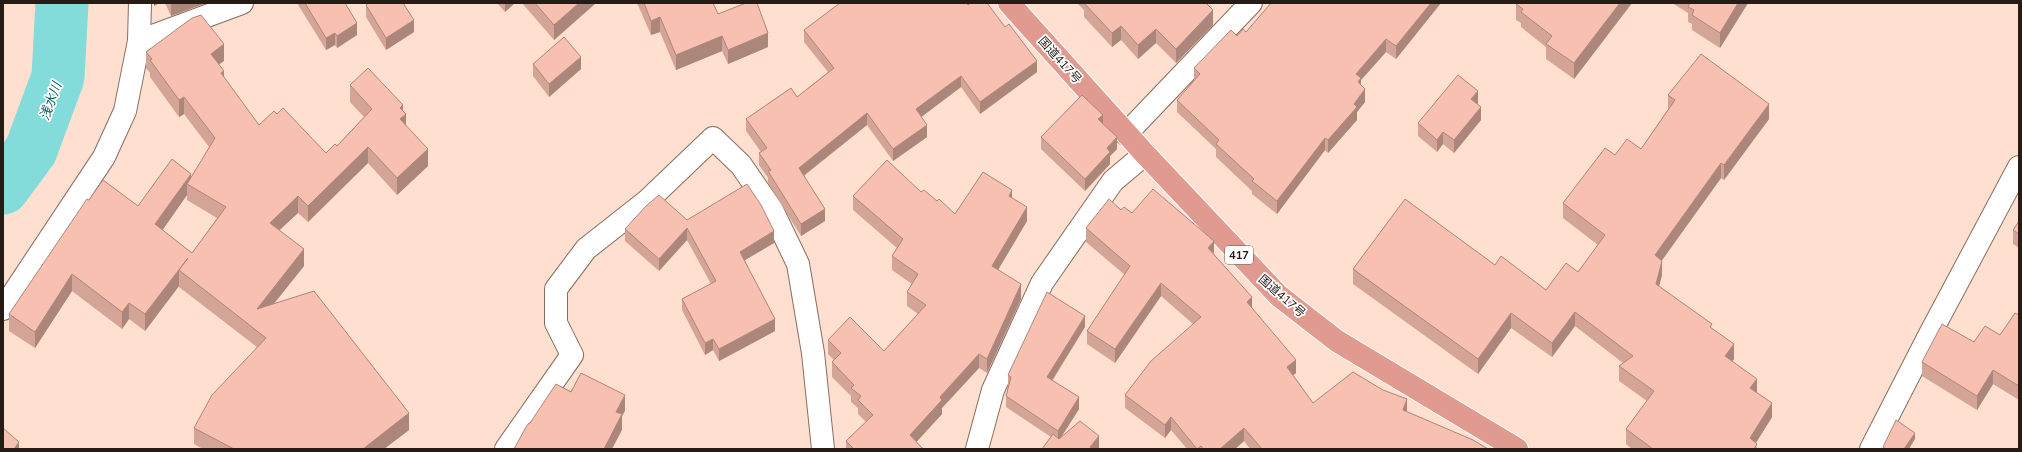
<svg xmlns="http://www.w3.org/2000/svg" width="2022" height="452" font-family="Mulish,'Noto Sans JP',sans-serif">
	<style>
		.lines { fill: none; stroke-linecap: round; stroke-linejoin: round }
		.river { stroke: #83dbda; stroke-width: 53 }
		.minor-casing { stroke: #886d5f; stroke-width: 24 }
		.trunk-casing { stroke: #fff; stroke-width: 24 }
		.minor { stroke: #fff; stroke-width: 22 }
		.trunk { stroke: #e09a90; stroke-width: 22 }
		.wall { fill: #d4a597; fill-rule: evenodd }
		.shaded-wall { fill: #ad867b }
		.building { fill: #f7c0b0; stroke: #ad867b }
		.labels { text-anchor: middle; stroke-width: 3.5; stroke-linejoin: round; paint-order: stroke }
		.shield { fill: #fff; stroke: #675f5b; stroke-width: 1 }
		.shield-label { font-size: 11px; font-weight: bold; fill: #261b15 }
		.street-label { font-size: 12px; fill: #261b15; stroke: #fff }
		.water-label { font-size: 13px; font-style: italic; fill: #0f5c5c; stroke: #fff }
	</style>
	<rect width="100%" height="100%" fill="#ffdfd0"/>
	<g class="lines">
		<polyline class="river" points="3,188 31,150 58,77 62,3"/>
		<g class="minor-casing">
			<g id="minor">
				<polyline points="139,41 242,3"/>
				<polyline points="1126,134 1251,3"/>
				<polyline points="3,309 104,157 125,111 139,41 140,3"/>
				<polyline points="506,449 572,355 556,323 556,289 586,249 647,201 713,138 741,165 772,210 798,264 813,353 823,449"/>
				<polyline points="977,449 993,390 1042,283 1113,181 1145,154"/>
				<polyline points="1871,449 1931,332 2019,167"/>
			</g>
		</g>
		<g class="trunk-casing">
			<polyline id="trunk" points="1009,3 1145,154 1279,296 1337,341 1517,449"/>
		</g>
		<use href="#minor" class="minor"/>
		<use href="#trunk" class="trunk"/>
	</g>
	<g class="wall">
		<polygon points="165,3 206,3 171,16"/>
		<polygon points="297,3 345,3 357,35 337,48 335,45 326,50"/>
		<polygon points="497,3 515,3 505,12"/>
		<polygon points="522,3 596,3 554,40"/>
		<polygon points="637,3 713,3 718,14 768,47 728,64 722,51 676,70 660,32 651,35"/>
		<polygon points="1077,3 1206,3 1213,25 1176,63 1156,43 1138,59 1121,40 1112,47 1084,17 1084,10"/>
		<polygon points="1271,3 1441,3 1396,59 1386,52 1361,80 1361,85 1365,102 1357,112 1357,120 1328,153 1325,150 1277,214 1252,194 1252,191 1216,157 1216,149 1177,112 1177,100 1194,81 1194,68 1237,36 1246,32"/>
		<polygon points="1517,3 1632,3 1574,79 1546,59 1546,47 1521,27 1521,23 1516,20 1516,4"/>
		<polygon points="1672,3 1748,3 1720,48 1692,30 1692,24 1688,22 1688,13"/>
		<polygon points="366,5 414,32 386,50 366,17"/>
		<polygon points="804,30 1037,72 980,114 961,87 921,117 927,137 893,161 867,125 804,176 825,221 801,236 768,183 768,178 759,165 759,153 761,152 746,131 746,119 797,97 828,72 804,42"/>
		<path d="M146,52L224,61L219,64L224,77L259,125L277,114L326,153L337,146L364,117L350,102V85L403,111L406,125L428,166L397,195L368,163L308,222L298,213L279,230L304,266L274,303L409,430L384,449H203L194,444V428L257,347L179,287V286L145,331L129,319L122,329L72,291L35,348L9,331V314L89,200L138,206L191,178L209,147L184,114L179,117L150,77V73L146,68ZM187,195V200L217,218L192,253L162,230Z"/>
		<polygon points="533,64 581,69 549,97 533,76"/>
		<polygon points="1668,95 1769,119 1724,180 1721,178 1662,260 1662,275 1659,286 1712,329 1734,359 1732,362 1757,392 1772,417 1756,443 1757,449 1632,449 1626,444 1626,429 1647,401 1619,381 1619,366 1623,363 1575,326 1552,357 1511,328 1478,374 1353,284 1353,269 1546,290 1578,272 1598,245 1563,218 1563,203 1615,155 1641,149 1668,109"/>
		<polygon points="1478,103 1477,104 1481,120 1454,153 1443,144 1437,152 1418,136 1418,123"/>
		<polygon points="1103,123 1117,149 1110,156 1110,164 1085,191 1041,149 1041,137"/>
		<polygon points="921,192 937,201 955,214 1012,198 1027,221 998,270 1021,299 987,373 979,368 942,408 942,414 916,442 923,449 846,449 846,441 866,422 858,414 858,408 851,402 851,396 832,377 832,362 834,360 828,354 828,340 884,351 918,314 907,306 907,292 912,284 892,270 892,256 897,248 853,210 853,196"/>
		<polygon points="1121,210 1132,213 1214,254 1252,308 1296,373 1293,375 1313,403 1407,412 1488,449 1250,449 1244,441 1235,449 1187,449 1171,430 1165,438 1125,408 1125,395 1193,324 1161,296 1115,363 1087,344 1087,331 1125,275 1086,242 1086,228"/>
		<polygon points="687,220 774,243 745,260 775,331 719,361 713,350 705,355 682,310 682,299 711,284 687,240 659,271 625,241 625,229"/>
		<polygon points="2019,221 2019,248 2013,244 2013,230"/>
		<polygon points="2019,315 2019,400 1993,384 1977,410 1922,376 1922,362 1974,342 2000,335"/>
		<polygon points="1085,327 1053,380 1079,409 1060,439 1099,449 1051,437 1006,407 1006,396 1008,387 1008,375"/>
	</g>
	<g class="shaded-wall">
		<polygon points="154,3 160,3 154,6"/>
		<polygon points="174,3 206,3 171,16 171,4"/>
		<polygon points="505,3 515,3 505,12"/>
		<polygon points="579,3 596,3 554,40 554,25"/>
		<polygon points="1431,3 1441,3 1396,59 1396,46"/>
		<polygon points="1620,3 1632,3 1574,79 1574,63"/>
		<polygon points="1738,3 1748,3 1720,48 1720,33"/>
		<polygon points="1213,10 1213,25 1176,63 1176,49"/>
		<polygon points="660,17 660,32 651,35 651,21"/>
		<polygon points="414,20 414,32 386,50 386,38"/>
		<polygon points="357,23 357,35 337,48 337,36"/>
		<polygon points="1121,26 1121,40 1112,47 1112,33"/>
		<polygon points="1156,29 1156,43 1138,59 1138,45"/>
		<polygon points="335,33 335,45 326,50 326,38"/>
		<polygon points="768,33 768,47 728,64 728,50"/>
		<polygon points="722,36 722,51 676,70 676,55"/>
		<polygon points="1386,39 1386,52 1361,80 1361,91 1356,74"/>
		<polygon points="224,44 224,61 211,70 211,54"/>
		<polygon points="581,57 581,69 549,97 549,84"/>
		<polygon points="1037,61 1037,72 980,114 980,102"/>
		<polygon points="224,71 224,87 221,73"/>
		<polygon points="961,76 961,87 916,121 916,109"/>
		<polygon points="1365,89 1365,102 1357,112 1357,120 1328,153 1328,140"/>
		<polygon points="1478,91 1478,103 1471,111 1471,99"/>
		<polygon points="184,97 184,114 179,117 179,100"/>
		<polygon points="1769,104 1769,119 1724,180 1724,165"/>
		<polygon points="403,105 403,117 406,114 406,130 400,136 400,108"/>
		<polygon points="1481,107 1481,120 1454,153 1454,140"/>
		<polygon points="867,113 867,125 799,179 799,168"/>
		<polygon points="1103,115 1103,127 1098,119"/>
		<polygon points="927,125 927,137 893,161 893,149"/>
		<polygon points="1443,132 1443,144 1437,152 1437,140"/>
		<polygon points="1117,137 1117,149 1110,156 1110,164 1085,191 1085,179 1107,148"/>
		<polygon points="1325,138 1325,150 1277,214 1277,201"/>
		<polygon points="368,147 368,163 308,222 308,206"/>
		<polygon points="428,149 428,166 397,195 397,178"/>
		<polygon points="1721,163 1721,178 1655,270 1655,255"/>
		<polygon points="191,174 191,186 187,184 187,195 155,241 155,224"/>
		<polygon points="1012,190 1012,204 1009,196"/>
		<polygon points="298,196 298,213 270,239 270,223"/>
		<polygon points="1027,207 1027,221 992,280 992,266"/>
		<polygon points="825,209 825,221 801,236 801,224"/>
		<polygon points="687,228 687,240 659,271 659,259"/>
		<polygon points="774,231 774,243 740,263 740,252"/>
		<polygon points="1214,241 1214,254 1208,248"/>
		<polygon points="304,249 304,266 257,325 257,309"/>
		<polygon points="188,258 179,270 179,286 145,331 145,314"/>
		<polygon points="1662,261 1662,275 1656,298 1656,284"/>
		<polygon points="72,274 72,291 35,348 35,332"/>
		<polygon points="1161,283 1161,296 1115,363 1115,349"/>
		<polygon points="1021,284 1021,299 987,373 987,359"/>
		<polygon points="1252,297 1252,311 1247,302"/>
		<polygon points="129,303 129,319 122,329 122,312"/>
		<polygon points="1575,312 1575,326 1552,357 1552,343"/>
		<polygon points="1511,313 1511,328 1478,374 1478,359"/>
		<polygon points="1085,316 1085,327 1047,388 1047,377"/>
		<polygon points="775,319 775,331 719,361 719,349"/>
		<polygon points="713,339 713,350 705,355 705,343"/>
		<polygon points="1734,344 1734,359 1725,371 1725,356"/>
		<polygon points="979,354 979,368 942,408 942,414 910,449 910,435 940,397"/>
		<polygon points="1296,360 1296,373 1287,380 1287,367"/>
		<polygon points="1993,370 1993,384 1977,410 1977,396"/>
		<polygon points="1757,379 1757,394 1750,388"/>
		<polygon points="625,395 625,411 622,416 622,430 612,449 604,449 616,412"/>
		<polygon points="1079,397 1079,409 1058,442 1058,431"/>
		<polygon points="1407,399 1407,412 1403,410"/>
		<polygon points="1772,403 1772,417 1752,449 1750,438"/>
		<polygon points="409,413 409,430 384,449 363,449"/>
		<polygon points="1171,417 1171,430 1165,438 1165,425"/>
		<polygon points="1244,428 1244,441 1235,449 1220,449"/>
		<polygon points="1915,433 1915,439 1909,449 1904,449"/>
		<polygon points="1099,436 1099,449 1090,449 1090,447"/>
		<polygon points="19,442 19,449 14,449"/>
	</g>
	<g class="building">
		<polygon points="305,3 345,3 357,23 337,36 335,33 326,38"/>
		<polygon points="369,3 403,3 414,20 386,38 366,5"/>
		<polygon points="535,3 579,3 554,25"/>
		<polygon points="644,3 713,3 718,14 746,3 757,3 768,33 728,50 722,36 676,55 660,17 651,21"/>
		<polygon points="840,3 967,3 968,5 970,3 987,3 1005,27 1009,24 1037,61 980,102 961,76 916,109 927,125 893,149 867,113 799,168 825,209 801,224 768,171 771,170 759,153 767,148 746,119 791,88 797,97 834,68 804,30"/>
		<polygon points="1084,3 1206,3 1213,10 1176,49 1156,29 1138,45 1121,26 1112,33"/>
		<polygon points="1271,3 1431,3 1396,46 1386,39 1356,74 1361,78 1358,82 1365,89 1354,104 1357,107 1328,140 1325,138 1277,201 1252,181 1254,179 1216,144 1219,140 1177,100 1200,74 1194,68 1231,30 1237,36 1243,29 1246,32"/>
		<polygon points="1517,3 1620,3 1574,63 1546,44 1552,36 1521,12 1523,9 1516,4"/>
		<polygon points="1690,3 1738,3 1720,33 1692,15 1694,10 1688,7"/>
		<polygon points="201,15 224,44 211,54 224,71 221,73 259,125 274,111 277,114 283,108 326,153 335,144 337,146 372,109 350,85 368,68 403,105 400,108 406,114 400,119 428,149 397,178 368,147 308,206 298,196 270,223 304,249 257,309 314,291 409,413 363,449 234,449 194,428 212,395 266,338 179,270 188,258 145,314 129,303 122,312 72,274 35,332 9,314 87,199 89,200 103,180 138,206 172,159 191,174 155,224 192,253 226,207 187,184 215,138 184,97 179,100 150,60 152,59 146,52 192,18"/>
		<polygon points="564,37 581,57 549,84 533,64"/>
		<polygon points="1701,54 1769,104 1724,165 1721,163 1655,255 1662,261 1656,284 1712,324 1710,327 1734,344 1725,356 1757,379 1750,388 1772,403 1750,438 1757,444 1754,449 1653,449 1626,429 1654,391 1619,366 1633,356 1575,312 1552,343 1511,313 1478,359 1353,269 1405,199 1495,265 1501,256 1546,290 1566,263 1578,272 1605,235 1563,203 1605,148 1615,155 1627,139 1641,149 1675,100 1668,95"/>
		<polygon points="1458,75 1478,91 1471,99 1481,107 1454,140 1443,132 1437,140 1418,123"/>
		<polygon points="1082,95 1103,115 1098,119 1117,137 1107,148 1110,152 1085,179 1041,137"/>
		<polygon points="887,160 921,192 924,190 937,201 939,199 955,214 983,172 1012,190 1009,196 1027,207 992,266 1021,284 987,359 979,354 940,397 942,400 910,435 923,449 854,449 846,441 873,415 858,400 861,396 851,388 854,385 832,362 841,353 828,340 850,317 884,351 926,305 907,292 918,274 892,256 903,239 853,196"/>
		<polygon points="747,184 761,205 774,231 740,252 775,319 719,349 713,339 705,343 682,299 716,281 687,228 659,259 625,229 646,206 659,195 687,220"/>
		<polygon points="1153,189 1214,241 1208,248 1252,297 1247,302 1296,360 1287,367 1313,403 1353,372 1383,390 1407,399 1403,410 1473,440 1488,449 1262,449 1244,428 1220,449 1203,449 1201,446 1197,449 1171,417 1165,425 1125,395 1151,361 1201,317 1161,283 1115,349 1087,331 1130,266 1086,228 1109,199 1121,210 1124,207 1132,213"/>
		<polygon points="2019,221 2019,234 2013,230"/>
		<polygon points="1047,292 1085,316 1047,377 1079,397 1058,431 1006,396 1011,377 1008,375"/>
		<polygon points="2015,313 2019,315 2019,386 1993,370 1977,396 1922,362 1942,324 1974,342 1985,326 2000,335"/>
		<polygon points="581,373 625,395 616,412 622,414 604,449 514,449 526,427 529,423 530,423 556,384 571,392"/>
		<polygon points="1896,420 1915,433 1904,449 1886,449 1883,447"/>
		<polygon points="1080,421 1099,436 1090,447 1093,449 1042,449 1053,434 1059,439"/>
		<polygon points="3,428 19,442 14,449 3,449"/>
	</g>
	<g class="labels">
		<rect class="shield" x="1225" y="246" width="28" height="18" rx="3"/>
		<g class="shield-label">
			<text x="1239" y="259">417</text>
		</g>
		<g class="street-label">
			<text transform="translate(1060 60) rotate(48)" y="4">国道417号</text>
			<text transform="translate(1282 296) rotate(41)" y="4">国道417号</text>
		</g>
		<g class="water-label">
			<text transform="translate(50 101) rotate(-70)" y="5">浅水川</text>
		</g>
	</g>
	<rect width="2022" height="452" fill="none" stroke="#261b15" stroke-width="8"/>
</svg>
